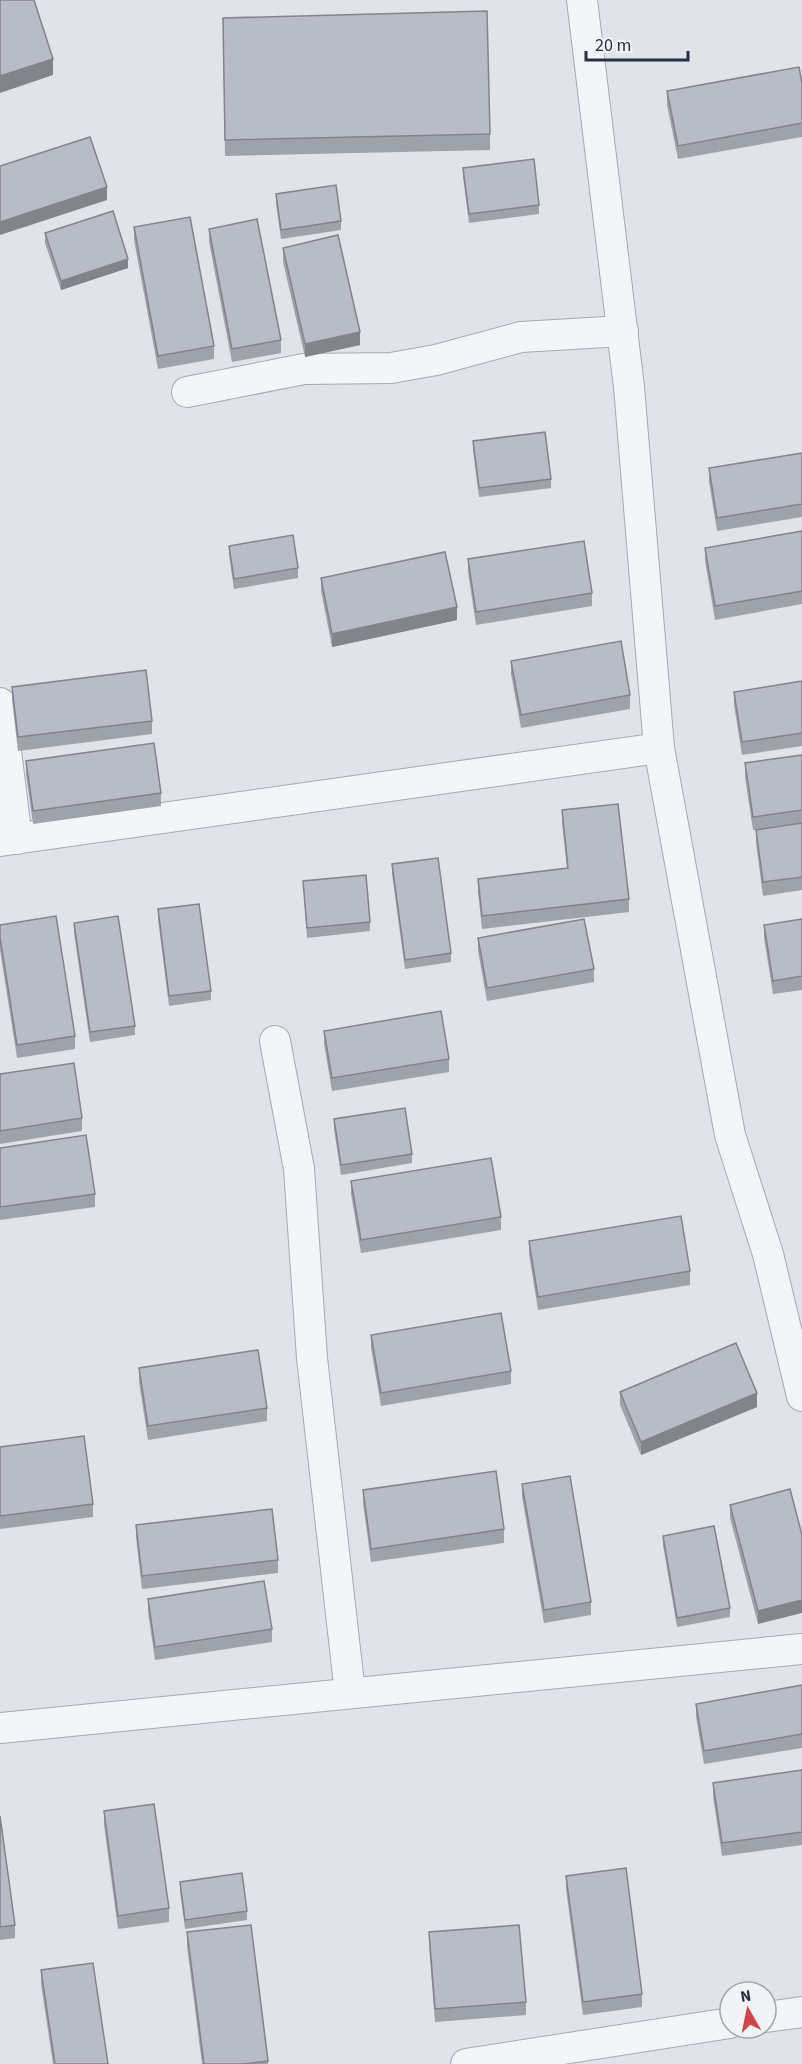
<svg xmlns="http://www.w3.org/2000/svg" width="802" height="2064" font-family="'Source Sans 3',sans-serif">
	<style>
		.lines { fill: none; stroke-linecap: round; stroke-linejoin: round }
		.minor-casing { stroke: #a6a9b4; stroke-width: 32 }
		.minor { stroke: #f4f5f8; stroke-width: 30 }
		.wall { fill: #9ea2ab }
		.shaded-wall { fill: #81848b }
		.building { fill: #b8bcc7; stroke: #81848b; stroke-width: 1.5 }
	</style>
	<rect width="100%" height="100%" fill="#e1e3ea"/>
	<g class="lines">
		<g class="minor-casing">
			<g id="minor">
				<polyline points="582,0 629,387 659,748 730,1135 768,1254 802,1396"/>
				<polyline points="187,392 304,369 391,368 436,360 521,337 623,331"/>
				<polyline points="0,703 17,839"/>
				<polyline points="0,841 659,748"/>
				<polyline points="275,1041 299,1169 312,1358 350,1693"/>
				<polyline points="0,1728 802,1649"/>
				<polyline points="766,2017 802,2012"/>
				<polyline points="466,2064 730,2023"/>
			</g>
		</g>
		<use href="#minor" class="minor"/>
	</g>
	<g class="wall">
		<polygon points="223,34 490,134 490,150 225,156"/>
		<polygon points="802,83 802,137 678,159 667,105 667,91"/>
		<polygon points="463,168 539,205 539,214 469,223 463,177"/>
		<polygon points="276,194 341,221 341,230 281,239 276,204"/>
		<polygon points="134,227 214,346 214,359 158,369 134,240"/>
		<polygon points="209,229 281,340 281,353 232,362 209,242"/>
		<polygon points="45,233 128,268 61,290 45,243"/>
		<polygon points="283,248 360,345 305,357 283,262"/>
		<polygon points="473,441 551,479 551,488 479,497 473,450"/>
		<polygon points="802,453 802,517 717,531 709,482 709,468"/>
		<polygon points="802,531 802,604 715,620 705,561 705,548"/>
		<polygon points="229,546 298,568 298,578 234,589 229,555"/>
		<polygon points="468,559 592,593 592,606 476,625 468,572"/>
		<polygon points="321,578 457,620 332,647 321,591"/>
		<polygon points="511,661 630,695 630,709 521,728 511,674"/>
		<polygon points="802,681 802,746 742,755 734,705 734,692"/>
		<polygon points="12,687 152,721 152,734 18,751 12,700"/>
		<polygon points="802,755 802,890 763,896 756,843 756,830 753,830 745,777 745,763"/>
		<polygon points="26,761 161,793 161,806 33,824 26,774"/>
		<polygon points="562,810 629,899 629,912 482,929 478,892 478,879 567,868 562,823"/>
		<polygon points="392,864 451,953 451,962 405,969 392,874"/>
		<polygon points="303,881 370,922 370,931 307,938"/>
		<polygon points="158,909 211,991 211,1000 169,1006 158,919"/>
		<polygon points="802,919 802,990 773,994 764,938 764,925"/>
		<polygon points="74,923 135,1026 135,1035 90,1042 74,933"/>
		<polygon points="0,925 75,1036 75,1049 17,1058 0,950"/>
		<polygon points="478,938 594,969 594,982 487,1001 478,951"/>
		<polygon points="324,1031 449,1059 449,1072 332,1091 324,1044"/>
		<polygon points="0,1074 82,1118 82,1131 0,1144"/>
		<polygon points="334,1119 412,1154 412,1163 341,1175 334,1129"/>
		<polygon points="0,1148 95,1194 95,1207 0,1220"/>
		<polygon points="351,1181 501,1217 501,1230 361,1253 351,1194"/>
		<polygon points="529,1241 690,1271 690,1285 538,1310 529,1254"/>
		<polygon points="371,1335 511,1371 511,1384 381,1406 371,1348"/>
		<polygon points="139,1368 267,1408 267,1421 148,1440 139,1382"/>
		<polygon points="620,1392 757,1407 641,1455 620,1405"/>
		<polygon points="0,1447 93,1504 93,1517 0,1529"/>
		<polygon points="522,1484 591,1602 591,1615 544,1623 522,1497"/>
		<polygon points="790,1489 758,1624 730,1518 730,1505"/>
		<polygon points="363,1490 504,1529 504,1543 371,1562 363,1503"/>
		<polygon points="136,1525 278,1560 278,1573 142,1589 136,1538"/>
		<polygon points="663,1536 730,1608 730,1617 677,1627 663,1545"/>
		<polygon points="148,1599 272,1629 272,1642 155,1660 148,1612"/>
		<polygon points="802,1685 802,1748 704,1764 696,1717 696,1704"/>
		<polygon points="802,1770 802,1845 722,1856 713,1797 713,1783"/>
		<polygon points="104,1811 169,1908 169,1922 118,1929 104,1825"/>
		<polygon points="0,1816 15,1925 15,1938 0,1940"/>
		<polygon points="566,1876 642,1994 642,2007 583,2015 566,1889"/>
		<polygon points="180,1882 247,1911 247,1920 185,1929 180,1891"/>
		<polygon points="187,1932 268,2061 268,2064 202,2064 187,1946"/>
		<polygon points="429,1932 526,2002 526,2015 435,2022 429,1946"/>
		<polygon points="41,1970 108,2064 53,2064 41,1984"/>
	</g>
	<g class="shaded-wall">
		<polygon points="53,59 53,75 0,93 0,76"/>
		<polygon points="107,187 107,200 0,235 0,222"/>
		<polygon points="128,259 128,268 61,290 61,281"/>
		<polygon points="360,332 360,345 305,357 305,344"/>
		<polygon points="457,607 457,620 332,647 332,634"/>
		<polygon points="757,1393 757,1407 641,1455 641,1442"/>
		<polygon points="802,1600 802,1613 758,1624 758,1611"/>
	</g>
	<g class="building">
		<polygon points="0,0 34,0 53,59 0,76"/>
		<polygon points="487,11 490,134 225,140 223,18"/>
		<polygon points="799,67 802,83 802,123 678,146 667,91"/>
		<polygon points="90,137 107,187 0,222 0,166"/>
		<polygon points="534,159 539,205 469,214 463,168"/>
		<polygon points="336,185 341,221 281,230 276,194"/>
		<polygon points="113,211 128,259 61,281 45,233"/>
		<polygon points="190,217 214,346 158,356 134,227"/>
		<polygon points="257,219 281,340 232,349 209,229"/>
		<polygon points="338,235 360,332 305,344 283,248"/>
		<polygon points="545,432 551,479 479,488 473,441"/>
		<polygon points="802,453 802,504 717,518 709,468"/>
		<polygon points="802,531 802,591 715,606 705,548"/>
		<polygon points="293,535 298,568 234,579 229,546"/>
		<polygon points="584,541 592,593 476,612 468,559"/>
		<polygon points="445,552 457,607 332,634 321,578"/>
		<polygon points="621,641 630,695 521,715 511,661"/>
		<polygon points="146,670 152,721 18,737 12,687"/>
		<polygon points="802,681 802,733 742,742 734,692"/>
		<polygon points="154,743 161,793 33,811 26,761"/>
		<polygon points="802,755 802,810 753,817 745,763"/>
		<polygon points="618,804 629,899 482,916 478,879 568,868 562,810"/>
		<polygon points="802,823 802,877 763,882 756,830"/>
		<polygon points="438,858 451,953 405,960 392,864"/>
		<polygon points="366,875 370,922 307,928 303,881"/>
		<polygon points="199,904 211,991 169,996 158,909"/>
		<polygon points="56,916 75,1036 17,1045 0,937 0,925"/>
		<polygon points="118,916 135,1026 90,1032 74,923"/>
		<polygon points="584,919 594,969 487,988 478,938"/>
		<polygon points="802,919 802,976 773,981 764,925"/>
		<polygon points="441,1011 449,1059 332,1078 324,1031"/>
		<polygon points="74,1063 82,1118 0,1131 0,1074"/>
		<polygon points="405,1108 412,1154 341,1165 334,1119"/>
		<polygon points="86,1135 95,1194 0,1207 0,1148"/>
		<polygon points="491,1158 501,1217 361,1240 351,1181"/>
		<polygon points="681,1216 690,1271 538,1297 529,1241"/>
		<polygon points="501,1313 511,1371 381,1393 371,1335"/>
		<polygon points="736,1343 757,1393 641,1442 620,1392"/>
		<polygon points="258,1350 267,1408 148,1426 139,1368"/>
		<polygon points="84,1436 93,1504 0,1516 0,1447"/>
		<polygon points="496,1471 504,1529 371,1549 363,1490"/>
		<polygon points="570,1476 591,1602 544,1610 522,1484"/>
		<polygon points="790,1489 802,1535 802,1600 758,1611 730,1505"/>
		<polygon points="272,1509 278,1560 142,1576 136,1525"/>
		<polygon points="714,1526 730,1608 677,1618 663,1536"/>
		<polygon points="264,1581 272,1629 155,1647 148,1599"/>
		<polygon points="802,1685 802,1734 704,1751 696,1704"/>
		<polygon points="802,1770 802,1832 722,1843 713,1783"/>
		<polygon points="154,1804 169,1908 118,1916 104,1811"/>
		<polygon points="0,1816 15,1925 0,1927"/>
		<polygon points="626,1868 642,1994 583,2002 566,1876"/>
		<polygon points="242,1873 247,1911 185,1920 180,1882"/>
		<polygon points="251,1925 268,2061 243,2064 204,2064 187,1932"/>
		<polygon points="519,1925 526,2002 435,2009 429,1932"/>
		<polygon points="93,1963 108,2064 55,2064 41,1970"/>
	</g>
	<g transform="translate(748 2010) rotate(351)"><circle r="28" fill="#f1f3f7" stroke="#a1a5af" stroke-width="1.5"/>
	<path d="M0-4.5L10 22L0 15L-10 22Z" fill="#d14447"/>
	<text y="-9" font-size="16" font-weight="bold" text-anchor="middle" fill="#292f42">N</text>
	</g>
	<path d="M586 51v9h102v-9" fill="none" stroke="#292f42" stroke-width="3"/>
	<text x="595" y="51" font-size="18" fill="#292f42" stroke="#f1f3f7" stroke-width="4.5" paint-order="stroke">20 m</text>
</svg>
